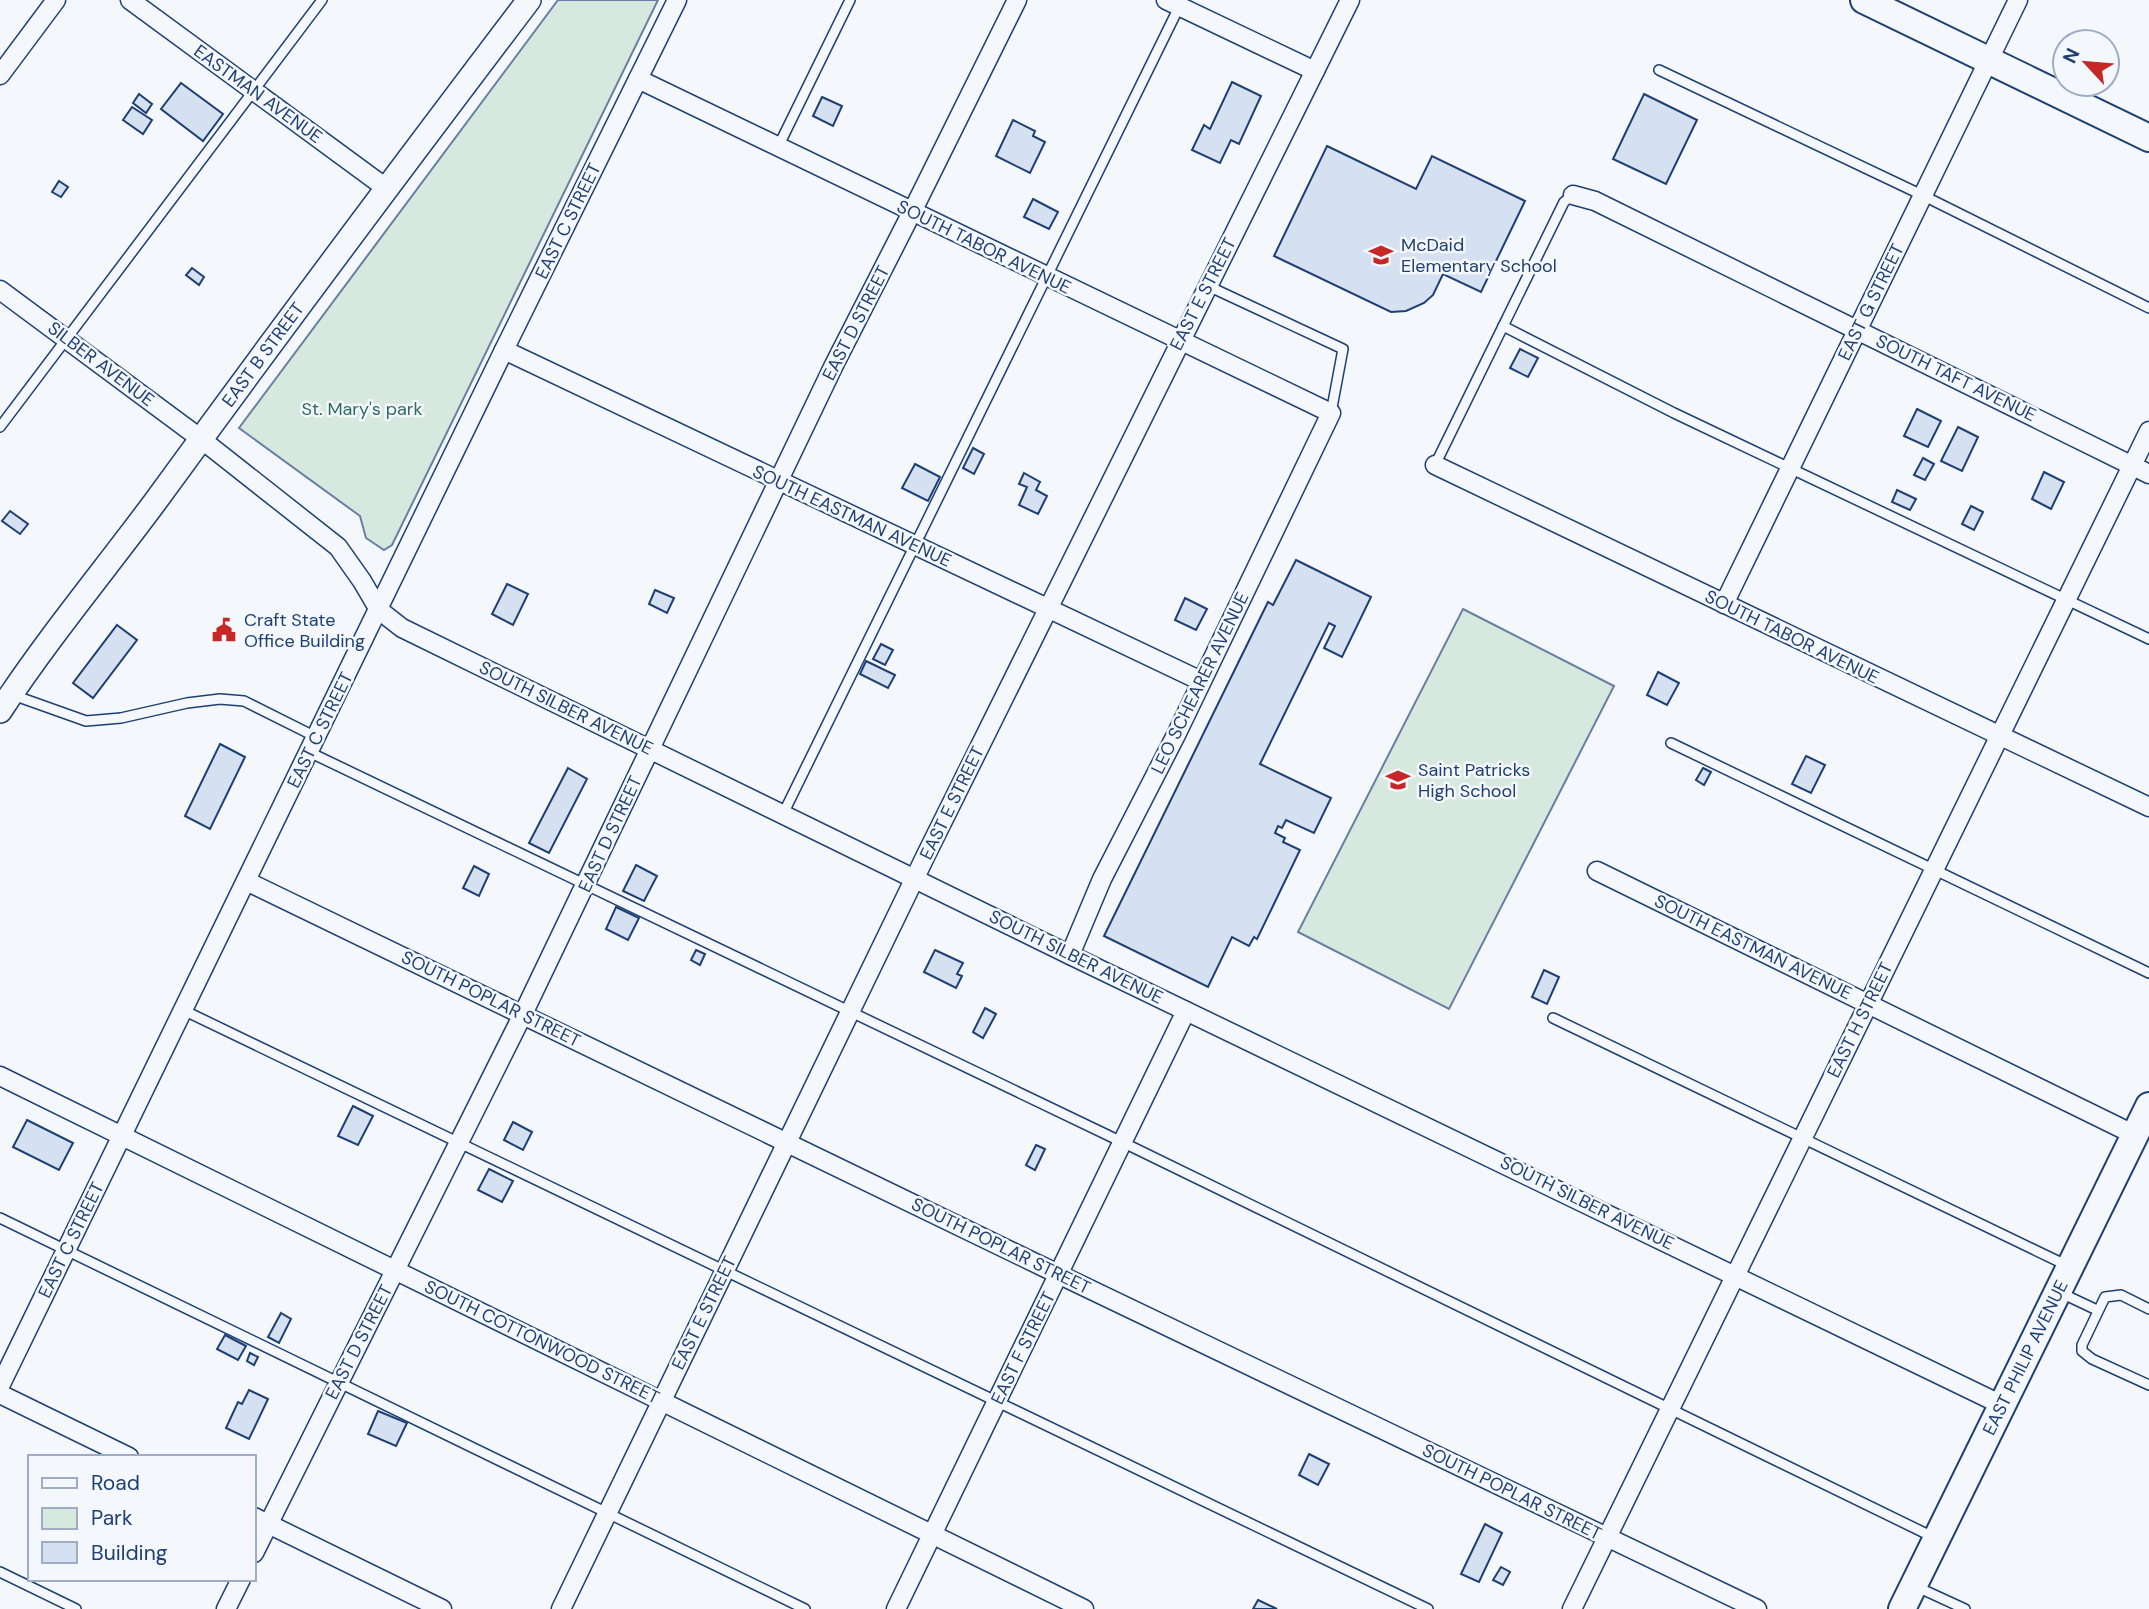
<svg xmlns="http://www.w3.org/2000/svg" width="2149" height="1609" font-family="'DM Sans',sans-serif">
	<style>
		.green { fill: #d7e8df; stroke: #687fa3; stroke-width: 2 }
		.building { fill: #d5e0f0; stroke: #1d3f73; stroke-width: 2 }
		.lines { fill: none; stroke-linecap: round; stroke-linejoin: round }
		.service-casing { stroke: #1d3f73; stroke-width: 12 }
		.minor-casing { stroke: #1d3f73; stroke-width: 21 }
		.tertiary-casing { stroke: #1d3f73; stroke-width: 26 }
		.secondary-casing { stroke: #1d3f73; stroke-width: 30 }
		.service { stroke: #f4f7fb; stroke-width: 9 }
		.minor { stroke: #f4f7fb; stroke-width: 18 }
		.tertiary { stroke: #f4f7fb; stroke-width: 23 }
		.secondary { stroke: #f4f7fb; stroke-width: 26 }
		.labels { text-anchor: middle; stroke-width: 5; stroke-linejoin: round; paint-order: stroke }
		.street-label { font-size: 18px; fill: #1d3f73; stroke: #f4f7fb }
		.poi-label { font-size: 18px; fill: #1d3f73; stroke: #f4f7fb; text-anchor: start }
		.park-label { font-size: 18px; fill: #2c6c60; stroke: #f4f7fb }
	</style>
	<rect width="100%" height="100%" fill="#f4f7fb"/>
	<g class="green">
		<polygon points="558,0 658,0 392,545 384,550 366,538 360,516 239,428"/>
		<polygon points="1463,609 1614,686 1449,1009 1298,932"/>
	</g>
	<g class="building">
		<polygon points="1232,82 1261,96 1239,144 1231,140 1220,163 1192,150 1204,125 1210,129"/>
		<polygon points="181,83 223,114 203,141 161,109"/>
		<polygon points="139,94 152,104 146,113 133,103"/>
		<polygon points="1644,94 1697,120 1666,184 1613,159"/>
		<polygon points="822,97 842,106 833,126 813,116"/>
		<polygon points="132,107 152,120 143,134 123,120"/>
		<polygon points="1013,120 1035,131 1033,136 1045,142 1030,173 996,156"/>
		<polygon points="1327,146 1416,189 1432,156 1525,201 1481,292 1443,274 1433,295 1424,303 1406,311 1391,312 1274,256"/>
		<polygon points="59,181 68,187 61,197 52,192"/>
		<polygon points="1033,199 1058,212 1049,229 1024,217"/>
		<polygon points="192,268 204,277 199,285 186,275"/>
		<polygon points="1520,349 1538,358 1528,377 1510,368"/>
		<polygon points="1917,409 1941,421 1928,447 1904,436"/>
		<polygon points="1958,427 1978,437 1962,471 1941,461"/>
		<polygon points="973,448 984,454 974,474 963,468"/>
		<polygon points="1923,458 1934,464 1925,480 1914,475"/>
		<polygon points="915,464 940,477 928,501 902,488"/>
		<polygon points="2044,472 2064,482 2051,509 2032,499"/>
		<polygon points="1024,473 1040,482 1036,490 1047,496 1038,514 1019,505 1027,487 1019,484"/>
		<polygon points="1897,490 1916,499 1910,510 1892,502"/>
		<polygon points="1971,506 1983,512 1974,530 1962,524"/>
		<polygon points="10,511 28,524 20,534 2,521"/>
		<polygon points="1296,560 1371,597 1342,657 1324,648 1335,626 1329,623 1260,764 1331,798 1314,833 1286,820 1282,828 1278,826 1275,833 1285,838 1283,842 1300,850 1257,939 1254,937 1249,946 1232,937 1208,987 1104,936 1268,602 1273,605"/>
		<polygon points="507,584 528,594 513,625 492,614"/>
		<polygon points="655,590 674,598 667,613 649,604"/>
		<polygon points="1185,598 1207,609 1196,630 1175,620"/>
		<polygon points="117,625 137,640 93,698 73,683"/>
		<polygon points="881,644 893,650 885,665 873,659"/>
		<polygon points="866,661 895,675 888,688 860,674"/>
		<polygon points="1658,672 1679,683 1667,705 1647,695"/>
		<polygon points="220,744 245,757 210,829 185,816"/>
		<polygon points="1806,756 1825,765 1811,793 1792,784"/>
		<polygon points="568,768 587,779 549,853 529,843"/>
		<polygon points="1703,768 1711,772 1704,785 1696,780"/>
		<polygon points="636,865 657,876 644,901 623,891"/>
		<polygon points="474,866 489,874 479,896 463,888"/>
		<polygon points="616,907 639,918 628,940 606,929"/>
		<polygon points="696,950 705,954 700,965 691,960"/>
		<polygon points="935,950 963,963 957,974 962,976 956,988 924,972"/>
		<polygon points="1544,970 1559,977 1547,1004 1532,997"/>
		<polygon points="985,1008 996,1014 983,1038 973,1032"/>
		<polygon points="353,1106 373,1116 358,1145 338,1136"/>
		<polygon points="27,1120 73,1143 59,1170 13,1147"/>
		<polygon points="513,1122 532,1132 523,1150 504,1140"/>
		<polygon points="1036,1145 1045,1149 1035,1170 1026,1165"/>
		<polygon points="489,1169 513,1181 502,1202 478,1190"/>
		<polygon points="281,1313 291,1319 279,1343 268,1337"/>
		<polygon points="225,1335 246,1346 238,1360 217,1349"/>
		<polygon points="250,1353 258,1357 254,1365 247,1361"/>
		<polygon points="249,1390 268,1399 249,1439 226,1428 238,1402 242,1404"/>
		<polygon points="378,1411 407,1423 396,1446 368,1434"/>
		<polygon points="1309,1454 1329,1464 1318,1485 1299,1475"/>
		<polygon points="1485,1524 1502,1533 1479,1582 1461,1574"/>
		<polygon points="1501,1567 1510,1572 1503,1585 1493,1580"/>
		<polygon points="1258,1600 1277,1609 1253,1609"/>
	</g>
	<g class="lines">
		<g class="service-casing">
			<g id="service">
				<polyline points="1659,70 1922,195 2149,308"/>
				<polyline points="778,147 850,0"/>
				<polyline points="1208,286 1343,349 1331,413"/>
				<polyline points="1503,326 1674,413 2149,639"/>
				<polyline points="0,427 322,0"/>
				<polyline points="1435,465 1564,202 1573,195"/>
				<polyline points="13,695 86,721 121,718 187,703 220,699 244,701 316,737"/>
				<polyline points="1671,743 2149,973"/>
				<polyline points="309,752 1122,1142 1933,1537"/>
				<polyline points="783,814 1180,5"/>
				<polyline points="183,1010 1428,1609"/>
				<polyline points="1553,1018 2068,1266"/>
				<polyline points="0,1218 805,1609"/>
				<polyline points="2061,1293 2097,1310"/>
				<polyline points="2149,1309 2121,1295 2105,1297 2082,1345 2082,1351 2092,1359 2149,1385"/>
				<polyline points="0,1572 76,1609"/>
				<polyline points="1915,1586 1965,1609"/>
			</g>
		</g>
		<g class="minor-casing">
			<g id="minor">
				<polyline points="130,0 386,188"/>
				<polyline points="1166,0 1315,71"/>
				<polyline points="0,75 56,0"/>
				<polyline points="638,79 1331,413 1176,735 1102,879 1070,955"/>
				<polyline points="1573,195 1595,201 2149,474"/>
				<polyline points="0,290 201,439 338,547 362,581 379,610 402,628 1070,955 2002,1405"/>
				<polyline points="504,350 1201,681"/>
				<polyline points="1435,465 2149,807"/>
				<polyline points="1724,604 2018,0"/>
				<polyline points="1597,871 2135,1135"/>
				<polyline points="246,881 1058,1274 1757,1609"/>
				<polyline points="0,1076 1084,1609"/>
				<polyline points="0,1386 504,350 677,0"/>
				<polyline points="0,1394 129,1457"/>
				<polyline points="254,1517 442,1609"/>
				<polyline points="254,1553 523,1014 834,365 912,212 1017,0"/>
				<polyline points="226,1609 241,1579"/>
				<polyline points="561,1609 926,855 1350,0"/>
				<polyline points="896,1609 1186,1011"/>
				<polyline points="1572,1609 2149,431"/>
			</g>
		</g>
		<g class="tertiary-casing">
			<g id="tertiary">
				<path id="s1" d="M0,711C48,638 103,572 155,502C278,333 403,166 529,0"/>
			</g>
		</g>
		<g class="secondary-casing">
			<g id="secondary">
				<polyline points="1864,0 2149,138"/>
				<path id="s2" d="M1902,1609L2149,1106"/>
			</g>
		</g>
		<use href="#service" class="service"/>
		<use href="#minor" class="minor"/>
		<use href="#tertiary" class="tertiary"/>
		<use href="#secondary" class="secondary"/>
	</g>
	<defs>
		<g id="school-bare" transform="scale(1.89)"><path d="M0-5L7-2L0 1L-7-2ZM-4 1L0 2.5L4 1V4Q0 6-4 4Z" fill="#c62828" stroke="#f4f7fb" stroke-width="2.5" paint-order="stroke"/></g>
		<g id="civic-bare" transform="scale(1.89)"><path d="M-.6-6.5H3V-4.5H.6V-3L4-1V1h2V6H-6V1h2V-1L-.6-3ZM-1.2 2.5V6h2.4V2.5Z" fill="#c62828" stroke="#f4f7fb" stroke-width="2.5" paint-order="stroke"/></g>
	</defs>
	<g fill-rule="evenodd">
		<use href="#school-bare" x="1381" y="255"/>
		<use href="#civic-bare" x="224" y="630"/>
		<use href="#school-bare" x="1398" y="780"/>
	</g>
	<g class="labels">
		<g class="street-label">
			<text transform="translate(258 94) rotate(36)" y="6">EASTMAN AVENUE</text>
			<text transform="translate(568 221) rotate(-64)" y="6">EAST C STREET</text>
			<text transform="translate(984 247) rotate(26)" y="6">SOUTH TABOR AVENUE</text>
			<text transform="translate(1203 294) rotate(-63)" y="6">EAST E STREET</text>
			<text transform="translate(1871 302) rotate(-64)" y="6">EAST G STREET</text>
			<text transform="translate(856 323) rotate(-63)" y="6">EAST D STREET</text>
			<text dy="6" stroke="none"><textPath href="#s1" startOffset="443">EAST B STREET</textPath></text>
			<text transform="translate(101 364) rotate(37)" y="6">SILBER AVENUE</text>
			<text transform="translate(1956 378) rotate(26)" y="6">SOUTH TAFT AVENUE</text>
			<text transform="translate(852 516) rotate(25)" y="6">SOUTH EASTMAN AVENUE</text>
			<text transform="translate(1792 637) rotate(26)" y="6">SOUTH TABOR AVENUE</text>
			<text transform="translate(1200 683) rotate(-64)" y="6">LEO SCHEARER AVENUE</text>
			<text transform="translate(566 708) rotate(26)" y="6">SOUTH SILBER AVENUE</text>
			<text transform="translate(320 730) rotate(-64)" y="6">EAST C STREET</text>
			<text transform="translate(952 803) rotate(-64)" y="6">EAST E STREET</text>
			<text transform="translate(610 834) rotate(-65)" y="6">EAST D STREET</text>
			<text transform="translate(1753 947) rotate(26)" y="6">SOUTH EASTMAN AVENUE</text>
			<text transform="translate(1076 957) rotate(26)" y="6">SOUTH SILBER AVENUE</text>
			<text transform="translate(491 999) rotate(26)" y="6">SOUTH POPLAR STREET</text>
			<text transform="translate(1860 1020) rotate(-64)" y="6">EAST H STREET</text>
			<text transform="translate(1587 1203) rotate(26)" y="6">SOUTH SILBER AVENUE</text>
			<text transform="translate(71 1240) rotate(-64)" y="6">EAST C STREET</text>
			<text transform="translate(1001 1246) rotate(26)" y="6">SOUTH POPLAR STREET</text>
			<text transform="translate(704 1313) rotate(-64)" y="6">EAST E STREET</text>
			<text transform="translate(359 1342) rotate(-63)" y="6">EAST D STREET</text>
			<text transform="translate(542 1342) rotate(26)" y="6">SOUTH COTTONWOOD STREET</text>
			<text transform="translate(1023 1348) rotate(-64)" y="6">EAST F STREET</text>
			<text dy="6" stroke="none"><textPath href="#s2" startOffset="280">EAST PHILIP AVENUE</textPath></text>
			<text transform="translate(1512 1492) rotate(26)" y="6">SOUTH POPLAR STREET</text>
		</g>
		<g class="poi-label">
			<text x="1401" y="251">McDaid<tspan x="1401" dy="21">Elementary School</tspan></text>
			<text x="244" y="626">Craft State<tspan x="244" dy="21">Office Building</tspan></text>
			<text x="1418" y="776">Saint Patricks<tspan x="1418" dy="21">High School</tspan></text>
		</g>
		<g class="park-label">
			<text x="362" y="415">St. Mary's park</text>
		</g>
	</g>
	<rect x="28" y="1455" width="228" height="126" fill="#f4f7fb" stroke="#9eadc5" stroke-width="2"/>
	<rect x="42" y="1478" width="35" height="10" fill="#f4f7fb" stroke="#9eadc5" stroke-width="2"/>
	<text x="91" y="1490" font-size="21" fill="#1d3f73">Road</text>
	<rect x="42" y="1508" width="35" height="21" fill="#d7e8df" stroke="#9eadc5" stroke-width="2"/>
	<text x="91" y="1525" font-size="21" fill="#1d3f73">Park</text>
	<rect x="42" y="1542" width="35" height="21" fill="#d5e0f0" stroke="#9eadc5" stroke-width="2"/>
	<text x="91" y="1560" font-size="21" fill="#1d3f73">Building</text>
	<g transform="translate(2086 63) rotate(296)"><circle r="33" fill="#f4f7fb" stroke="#9eadc5" stroke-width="2"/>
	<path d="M0-5L12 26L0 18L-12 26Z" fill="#c62828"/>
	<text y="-10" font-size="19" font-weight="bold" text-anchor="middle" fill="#1d3f73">N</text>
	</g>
</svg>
